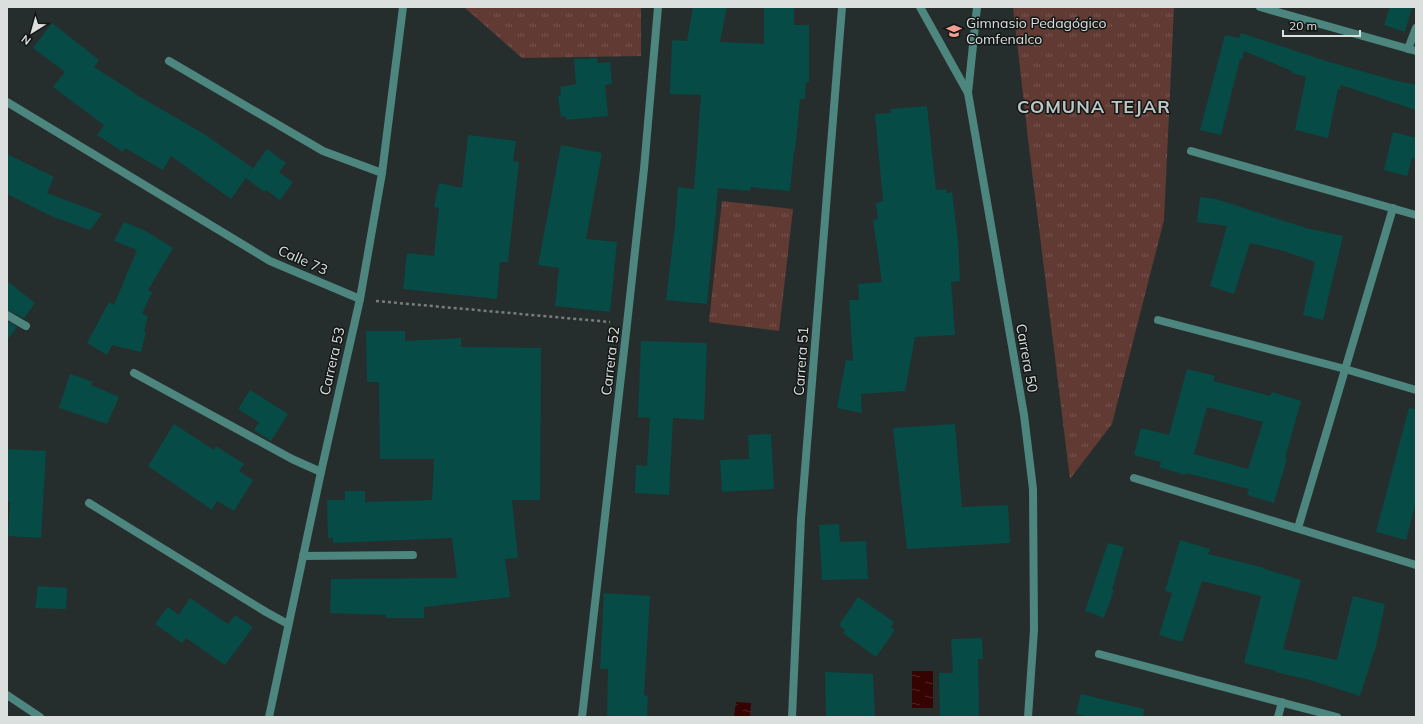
<svg xmlns="http://www.w3.org/2000/svg" width="1423" height="724" font-family="Mulish,sans-serif">
	<style>
		.park { fill: url(#park-tufts) }
		.water { fill: url(#water-ripples) }
		.building { fill: #064b45; fill-rule: evenodd }
		.lines { fill: none; stroke-linecap: round; stroke-linejoin: round }
		.path { stroke: #777e7d; stroke-width: 2.5; stroke-dasharray: 3 3; stroke-linecap: butt }
		.service { stroke: #4c867e; stroke-width: 8 }
		.minor { stroke: #4c867e; stroke-width: 8 }
		.tertiary { stroke: #4c867e; stroke-width: 8 }
		.labels { text-anchor: middle; stroke-width: 3; stroke-linejoin: round; paint-order: stroke }
		.poi-label { font-size: 14px; fill: #dbe0df; stroke: #121615; text-anchor: start }
		.street-label { font-size: 14px; fill: #dbe0df; stroke: #121615 }
		.district-label { font-size: 18px; font-weight: bold; letter-spacing: 1px; fill: #bcc7c5; stroke: #121615 }
	</style>
	<defs>
		<pattern id="park-tufts" width="24" height="20" patternUnits="userSpaceOnUse"><rect width="24" height="20" fill="#613a34"/><path d="M3 7l-1-3M5 7V3M7 7l1-3M15 17l-1-3M17 17v-4M19 17l1-3" fill="none" stroke="#775651"/></pattern>
		<pattern id="water-ripples" width="26" height="14" patternUnits="userSpaceOnUse"><rect width="26" height="14" fill="#350302"/><path d="M2 4q2-2 4 0t4 0M15 11q2-2 4 0t4 0" fill="none" stroke="#522726"/></pattern>
	</defs>
	<rect width="100%" height="100%" fill="#262e2d"/>
	<g class="park">
		<polygon points="464,7 641,7 641,56 522,58"/>
		<polygon points="1013,7 1174,7 1164,220 1112,424 1070,479 1029,147"/>
		<polygon points="722,201 793,209 779,331 709,322"/>
	</g>
	<g class="water">
		<rect x="912" y="671" width="21" height="37"/>
		<polygon points="736,702 751,703 750,717 734,717"/>
	</g>
	<g class="building">
		<polygon points="693,7 727,7 720,42 764,44 764,7 794,7 794,25 809,25 809,82 806,82 805,99 800,99 795,151 794,150 790,191 750,187 750,191 718,188 707,304 666,300 675,225 678,187 694,189 701,95 670,94 672,40 687,41"/>
		<polygon points="1390,7 1412,7 1405,32 1384,25"/>
		<polygon points="52,23 99,60 94,67 135,93 135,94 204,134 253,168 231,199 171,156 163,170 125,148 123,152 97,135 104,125 53,87 65,72 33,48"/>
		<polygon points="1241,33 1326,61 1393,80 1416,85 1416,110 1341,85 1340,89 1338,89 1328,138 1303,132 1303,131 1295,130 1306,77 1292,73 1292,71 1244,51 1242,60 1240,59 1221,135 1200,130 1225,35 1239,38"/>
		<polygon points="597,58 598,63 610,62 612,84 605,85 608,116 566,120 566,116 561,117 558,96 561,95 560,87 576,84 574,59"/>
		<polygon points="927,106 936,190 946,189 946,193 952,192 958,240 960,281 951,282 955,335 915,337 905,391 861,394 862,413 837,408 846,360 853,361 849,300 859,300 858,284 882,282 873,220 878,219 876,203 883,201 875,114 891,113 891,109"/>
		<polygon points="1393,132 1416,138 1416,159 1412,158 1407,176 1384,170"/>
		<polygon points="468,135 516,141 513,161 519,162 508,262 500,262 497,299 403,289 407,253 434,256 439,208 434,207 439,183 462,188"/>
		<polygon points="561,145 602,153 586,239 617,242 610,312 555,306 559,268 538,265"/>
		<polygon points="267,149 286,163 279,172 293,182 280,200 266,190 264,192 246,178"/>
		<polygon points="7,154 54,177 47,193 102,214 90,230 51,216 7,194"/>
		<polygon points="1200,197 1216,199 1306,228 1343,236 1323,320 1303,315 1315,262 1284,251 1250,243 1234,294 1210,286 1227,226 1197,222"/>
		<polygon points="124,222 144,230 173,248 148,290 152,292 142,314 148,316 144,332 146,332 141,352 112,345 107,355 87,343 109,302 114,305 137,250 114,241"/>
		<polygon points="7,281 35,303 24,318 7,310"/>
		<polygon points="7,321 17,327 7,340"/>
		<polygon points="366,331 405,331 405,341 461,338 461,347 541,348 540,500 512,500 518,558 505,559 510,597 424,607 424,618 386,618 386,615 330,613 331,579 457,578 452,538 333,543 333,538 328,538 327,500 345,500 345,491 365,491 365,502 432,500 434,459 380,459 379,382 367,382"/>
		<polygon points="641,341 707,343 704,420 673,418 669,495 635,493 636,465 647,466 650,418 638,417"/>
		<path d="M1187,369L1215,376L1213,381L1270,396L1272,392L1301,401L1285,458L1287,459L1274,503L1247,495L1249,489L1186,473L1185,475L1159,467L1161,462L1134,455L1141,428L1169,435ZM1207,407L1263,422L1248,469L1194,454Z"/>
		<polygon points="70,374 93,382 91,385 119,397 107,424 59,408"/>
		<polygon points="250,390 288,414 271,441 254,430 259,422 238,409"/>
		<polygon points="1409,408 1416,409 1416,502 1406,540 1376,532"/>
		<polygon points="174,424 214,450 216,446 244,464 239,471 253,480 234,511 217,501 212,510 148,466"/>
		<polygon points="955,424 962,507 1008,505 1010,543 907,549 893,428"/>
		<polygon points="771,434 774,489 722,492 720,460 749,459 748,435"/>
		<polygon points="7,449 46,451 41,538 8,536 10,501 7,501"/>
		<polygon points="839,524 840,542 866,541 868,579 822,580 819,525"/>
		<polygon points="1180,540 1210,549 1208,554 1265,568 1264,569 1301,580 1283,649 1337,660 1353,596 1385,604 1376,646 1360,696 1306,679 1275,672 1276,671 1244,663 1261,596 1202,581 1182,642 1159,635 1172,593 1165,591"/>
		<polygon points="1108,543 1124,547 1112,590 1114,590 1104,618 1085,611"/>
		<polygon points="38,586 67,588 66,609 35,608"/>
		<polygon points="604,593 650,596 644,695 648,696 647,717 607,717 608,669 600,669"/>
		<polygon points="858,597 894,622 891,627 895,630 876,657 843,633 845,630 839,625"/>
		<polygon points="190,598 228,624 235,615 253,627 225,665 186,638 182,643 155,624 168,607 179,615"/>
		<polygon points="982,638 983,659 978,659 979,717 940,717 939,673 953,673 951,639"/>
		<polygon points="825,672 873,674 875,717 826,717"/>
		<polygon points="1081,694 1144,709 1143,717 1092,717 1076,714"/>
	</g>
	<g class="lines">
		<polyline class="path" points="376,301 610,322"/>
		<g class="service">
			<polyline points="169,61 323,151 382,173"/>
			<polyline points="7,315 26,326"/>
			<polyline points="134,373 292,459 321,472"/>
			<polyline points="89,503 266,612 288,624"/>
			<polyline points="303,556 413,555"/>
		</g>
		<g class="minor">
			<polyline points="1260,7 1416,51"/>
			<polyline points="1408,49 1416,28"/>
			<polyline points="968,93 977,7"/>
			<polyline points="7,102 270,261 360,299"/>
			<polyline points="1191,151 1416,215"/>
			<polyline points="1158,320 1345,369 1416,390"/>
			<polyline points="1134,478 1416,565"/>
			<polyline points="1298,528 1393,208"/>
			<polyline points="1099,654 1337,717"/>
			<polyline points="7,695 40,717"/>
			<polyline points="269,717 321,472 360,299 382,173 403,7"/>
			<polyline points="582,717 627,324 644,169 658,7"/>
			<polyline points="792,717 801,519 842,7"/>
			<polyline points="1278,717 1282,702"/>
		</g>
		<polyline class="tertiary" points="920,7 968,93 1024,415 1033,489 1034,630 1028,717"/>
	</g>
	<defs>
		<g id="school-bare" transform="scale(1.2)"><path d="M0-5L7-2L0 1L-7-2ZM-4 1L0 2.5L4 1V4Q0 6-4 4Z" fill="#f59d90" stroke="#121615" stroke-width="2.5" paint-order="stroke"/></g>
	</defs>
	<g fill-rule="evenodd">
		<use href="#school-bare" x="954" y="31"/>
	</g>
	<g class="labels">
		<g class="poi-label">
			<text x="966" y="28">Gimnasio Pedagógico<tspan x="966" dy="16">Comfenalco</tspan></text>
		</g>
		<g class="street-label">
			<text transform="translate(303 260) rotate(24)" y="5">Calle 73</text>
			<text transform="translate(1027 358) rotate(80)" y="5">Carrera 50</text>
			<text transform="translate(332 361) rotate(-77)" y="5">Carrera 53</text>
			<text transform="translate(610 361) rotate(-83)" y="5">Carrera 52</text>
			<text transform="translate(801 361) rotate(-86)" y="5">Carrera 51</text>
		</g>
		<g class="district-label">
			<text x="1094" y="113">COMUNA TEJAR</text>
		</g>
	</g>
	<rect width="1423" height="724" fill="none" stroke="#dbe0df" stroke-width="16"/>
	<g transform="translate(32 32) rotate(217)" stroke="#121615" stroke-width="3" paint-order="stroke">
	<path d="M0-3L7 15L0 10L-7 15Z" fill="#dbe0df"/>
	<text y="-6" font-size="11" font-weight="bold" text-anchor="middle" fill="#dbe0df">N</text>
	</g>
	<path d="M1283 30v6h77v-6" fill="none" stroke="#dbe0df" stroke-width="2"/>
	<text x="1289" y="30" font-size="12" fill="#dbe0df" stroke="#121615" stroke-width="3" paint-order="stroke">20 m</text>
</svg>
